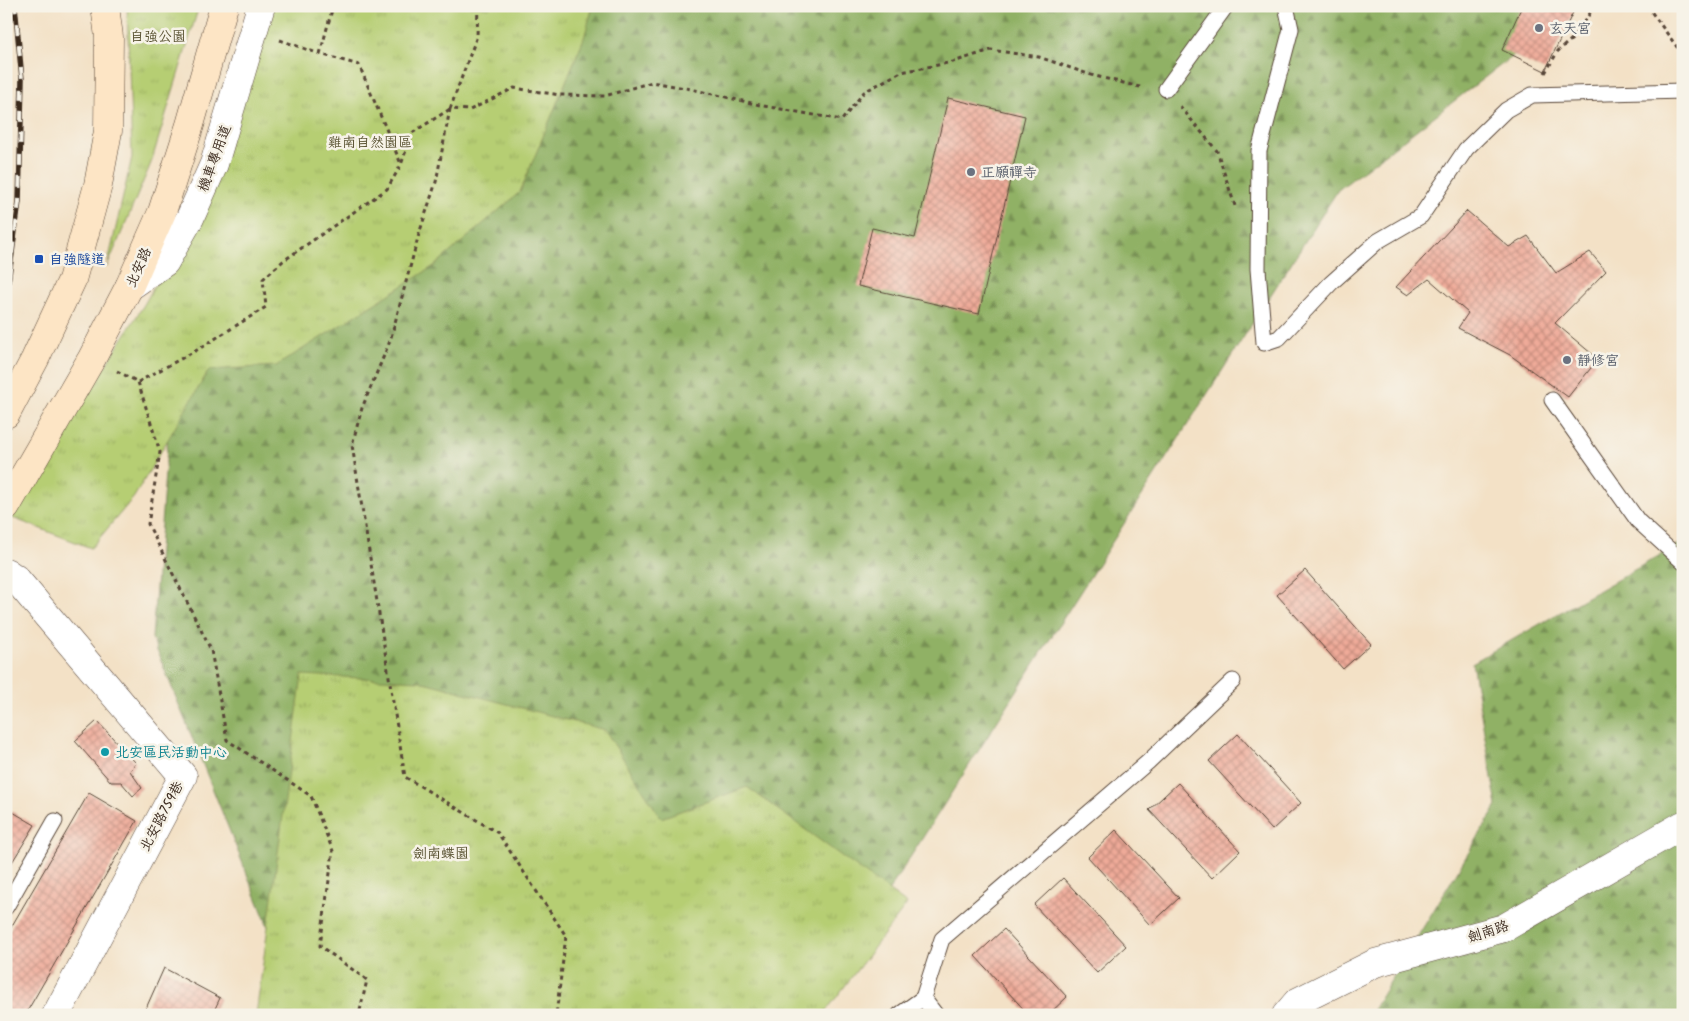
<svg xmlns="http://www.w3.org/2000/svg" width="1689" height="1021" font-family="Kalam,'LXGW WenKai TC',sans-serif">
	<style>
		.forest { fill: url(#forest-firs); stroke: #666e42 }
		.park { fill: url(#park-tufts); stroke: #787c48 }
		.building { fill: url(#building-cross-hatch) }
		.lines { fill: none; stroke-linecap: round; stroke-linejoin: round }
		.service-casing { stroke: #574537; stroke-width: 17 }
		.minor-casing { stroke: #574537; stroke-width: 29 }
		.secondary-casing { stroke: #574537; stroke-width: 29 }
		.path { stroke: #574537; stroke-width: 3; stroke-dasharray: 4 4; stroke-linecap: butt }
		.service { stroke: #fff; stroke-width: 15 }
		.minor { stroke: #fff; stroke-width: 28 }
		.secondary { stroke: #fde5c5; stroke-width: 28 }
		.rail-casing { stroke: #3b2a1e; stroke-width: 5.5 }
		.rail { stroke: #f7f3e8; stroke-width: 4; stroke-dasharray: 11; stroke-linecap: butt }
		.worship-dot { fill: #6b7280; stroke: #f7f3e8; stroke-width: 2 }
		.transit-dot { fill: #1a4fb4; stroke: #f7f3e8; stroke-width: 2 }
		.culture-dot { fill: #0f9aa8; stroke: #f7f3e8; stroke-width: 2 }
		.labels { text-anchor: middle; stroke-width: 5; stroke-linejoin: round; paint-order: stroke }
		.worship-label { font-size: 14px; fill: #5b616d; stroke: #f7f3e8; text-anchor: start }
		.park-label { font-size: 14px; fill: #5a5333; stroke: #f7f3e8 }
		.street-label { font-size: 14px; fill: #3b2a1e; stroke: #f7f3e8 }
		.transit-label { font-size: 14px; fill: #164399; stroke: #f7f3e8; text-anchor: start }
		.culture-label { font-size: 14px; fill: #0d838f; stroke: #f7f3e8; text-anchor: start }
	</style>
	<defs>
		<pattern id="forest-firs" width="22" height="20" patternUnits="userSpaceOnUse" patternTransform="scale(1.25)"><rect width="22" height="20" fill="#90b165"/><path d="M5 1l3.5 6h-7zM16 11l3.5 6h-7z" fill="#779053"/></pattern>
		<pattern id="park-tufts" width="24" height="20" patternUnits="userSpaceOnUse" patternTransform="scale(1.25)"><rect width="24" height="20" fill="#b6ce73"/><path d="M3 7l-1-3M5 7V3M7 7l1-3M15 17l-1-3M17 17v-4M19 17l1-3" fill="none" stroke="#9db163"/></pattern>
		<pattern id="building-cross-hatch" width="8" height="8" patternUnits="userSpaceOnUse" patternTransform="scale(1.25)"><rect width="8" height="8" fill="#efaa99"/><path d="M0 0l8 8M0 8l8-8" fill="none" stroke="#c38b7c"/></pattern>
	</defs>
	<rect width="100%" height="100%" fill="#f7f3e8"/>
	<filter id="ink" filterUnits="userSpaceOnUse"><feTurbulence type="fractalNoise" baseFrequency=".02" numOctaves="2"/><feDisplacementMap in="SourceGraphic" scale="10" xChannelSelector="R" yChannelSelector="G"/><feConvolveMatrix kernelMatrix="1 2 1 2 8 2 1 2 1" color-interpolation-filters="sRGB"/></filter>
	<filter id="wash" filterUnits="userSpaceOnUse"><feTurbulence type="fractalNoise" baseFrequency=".0096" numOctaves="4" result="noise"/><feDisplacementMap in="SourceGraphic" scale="20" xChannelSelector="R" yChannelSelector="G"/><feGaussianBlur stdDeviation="1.12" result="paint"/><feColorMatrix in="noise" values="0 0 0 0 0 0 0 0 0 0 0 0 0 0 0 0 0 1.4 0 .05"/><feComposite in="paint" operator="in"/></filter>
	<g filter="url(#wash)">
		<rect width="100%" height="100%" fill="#f3e1c6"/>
		<g class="forest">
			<polygon points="399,6 1578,6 1338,190 886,895 286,971 152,638 175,347"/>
			<polygon points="1683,542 1683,1015 1370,1015 1497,806 1472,663"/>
		</g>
		<g class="park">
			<polygon points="127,6 199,6 151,163 107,267 132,157"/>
			<polygon points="268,6 593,6 584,38 520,192 434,266 276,366 209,370 134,497 91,548 10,517 145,303 174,251"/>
			<polygon points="302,675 420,681 605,730 661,818 747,787 907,904 823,1015 256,1015"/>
		</g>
		<g id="blocks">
			<g class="building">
				<polygon points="1522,6 1576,6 1545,71 1502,50"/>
				<polygon points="948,98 1025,116 979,314 858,286 872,228 915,238"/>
				<polygon points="1467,211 1509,247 1528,236 1556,273 1590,252 1606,271 1555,323 1598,359 1568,397 1510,355 1458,328 1468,313 1429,279 1408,295 1396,287"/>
				<polygon points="1305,570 1371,644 1343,669 1277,595"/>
				<polygon points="97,721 136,763 130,771 142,788 133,796 121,782 111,782 75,741"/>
				<polygon points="1238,734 1301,803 1272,830 1209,761"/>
				<polygon points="1178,783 1240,851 1212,878 1149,810"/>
				<polygon points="89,793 137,821 25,1015 6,1015 6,936"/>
				<polygon points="6,808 35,825 6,872"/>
				<polygon points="1116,830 1179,898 1150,925 1088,857"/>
				<polygon points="1063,878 1126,946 1097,973 1034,905"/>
				<polygon points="1004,929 1067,997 1048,1015 1029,1015 975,956"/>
				<polygon points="164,968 220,998 212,1015 143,1015"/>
			</g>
		</g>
	</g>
	<g filter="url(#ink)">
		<use href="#blocks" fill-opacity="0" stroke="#574537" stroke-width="1"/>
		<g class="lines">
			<g class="service-casing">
				<g id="service">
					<polyline points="1286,6 1291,29 1259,151 1258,269 1264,343 1279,338 1331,283 1378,241 1421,216 1466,149 1506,110 1532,95 1683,91"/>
					<polyline points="1166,89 1226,6"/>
					<polyline points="1552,400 1638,521 1683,562"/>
					<polyline points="6,907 55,821"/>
					<polyline points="899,1015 923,998"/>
					<polyline points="936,1015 923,998 942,939 1148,762 1233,681"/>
				</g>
			</g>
			<g class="minor-casing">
				<g id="minor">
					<polyline points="129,287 165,262 190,218 214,164 261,6"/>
					<polyline points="6,572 16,579 183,776 56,1015"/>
					<polyline points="1286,1015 1297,1002 1375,963 1504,928 1683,825"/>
				</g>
			</g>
			<g class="secondary-casing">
				<g id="secondary">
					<polyline points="6,414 35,359 72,280 98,185 108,131 109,37 105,6"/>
					<polyline points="6,507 92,358 129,287 162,212 190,125 224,6"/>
				</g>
			</g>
			<g class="path">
				<polyline points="478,6 477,36 450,109 470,110 514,88 560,95 605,96 652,82 691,89 764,106 842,120 864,92 901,72 953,62 991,50 1039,57 1091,75 1144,88"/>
				<polyline points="1647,6 1677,47 1683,44"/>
				<polyline points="280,40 320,54 359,65 401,164"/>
				<polyline points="320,54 333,6"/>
				<polyline points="1545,73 1558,51 1572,39 1595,6"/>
				<polyline points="1180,106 1217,151 1235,206"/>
				<polyline points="450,109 436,182 419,234 390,341 362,408 352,445 405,777 498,833 566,936 556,1015"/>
				<polyline points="117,371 138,382 160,452 148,524 211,650 227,740 311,796 333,851 320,946 367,980 359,1015"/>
				<polyline points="138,382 197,350 266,307 263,279 283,261 387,189 401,165 412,133 450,109"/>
			</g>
			<use href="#service" class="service"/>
			<use href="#minor" class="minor"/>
			<use href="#secondary" class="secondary"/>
			<g class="rail-casing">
				<polyline id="rail" points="6,297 19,202 22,79 15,6"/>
			</g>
			<use href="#rail" class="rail"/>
		</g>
	</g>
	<g class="worship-dot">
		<circle cx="1539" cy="28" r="5"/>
		<circle cx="971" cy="172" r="5"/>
		<circle cx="1567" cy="360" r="5"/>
	</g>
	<rect class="transit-dot" x="34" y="254" width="10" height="10" rx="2.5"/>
	<circle class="culture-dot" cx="105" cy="752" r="5"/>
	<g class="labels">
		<g class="worship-label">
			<text x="1549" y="33">玄天宮</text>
			<text x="981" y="177">正願禪寺</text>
			<text x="1577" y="365">靜修宮</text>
		</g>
		<g class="park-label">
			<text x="158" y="41">自強公園</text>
			<text x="370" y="147">雞南自然園區</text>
			<text x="441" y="858">劍南蝶園</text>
		</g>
		<g class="street-label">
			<text transform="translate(214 158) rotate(-70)" y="5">機車專用道</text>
			<text transform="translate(138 267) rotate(-66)" y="5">北安路</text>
			<text transform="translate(161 816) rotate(-62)" y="5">北安路759巷</text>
			<text transform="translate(1488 931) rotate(-18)" y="5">劍南路</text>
		</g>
		<g class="transit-label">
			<text x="49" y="264">自強隧道</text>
		</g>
		<g class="culture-label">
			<text x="115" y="757">北安區民活動中心</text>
		</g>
	</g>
	<rect width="1689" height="1021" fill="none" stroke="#f7f3e8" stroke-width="25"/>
</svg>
